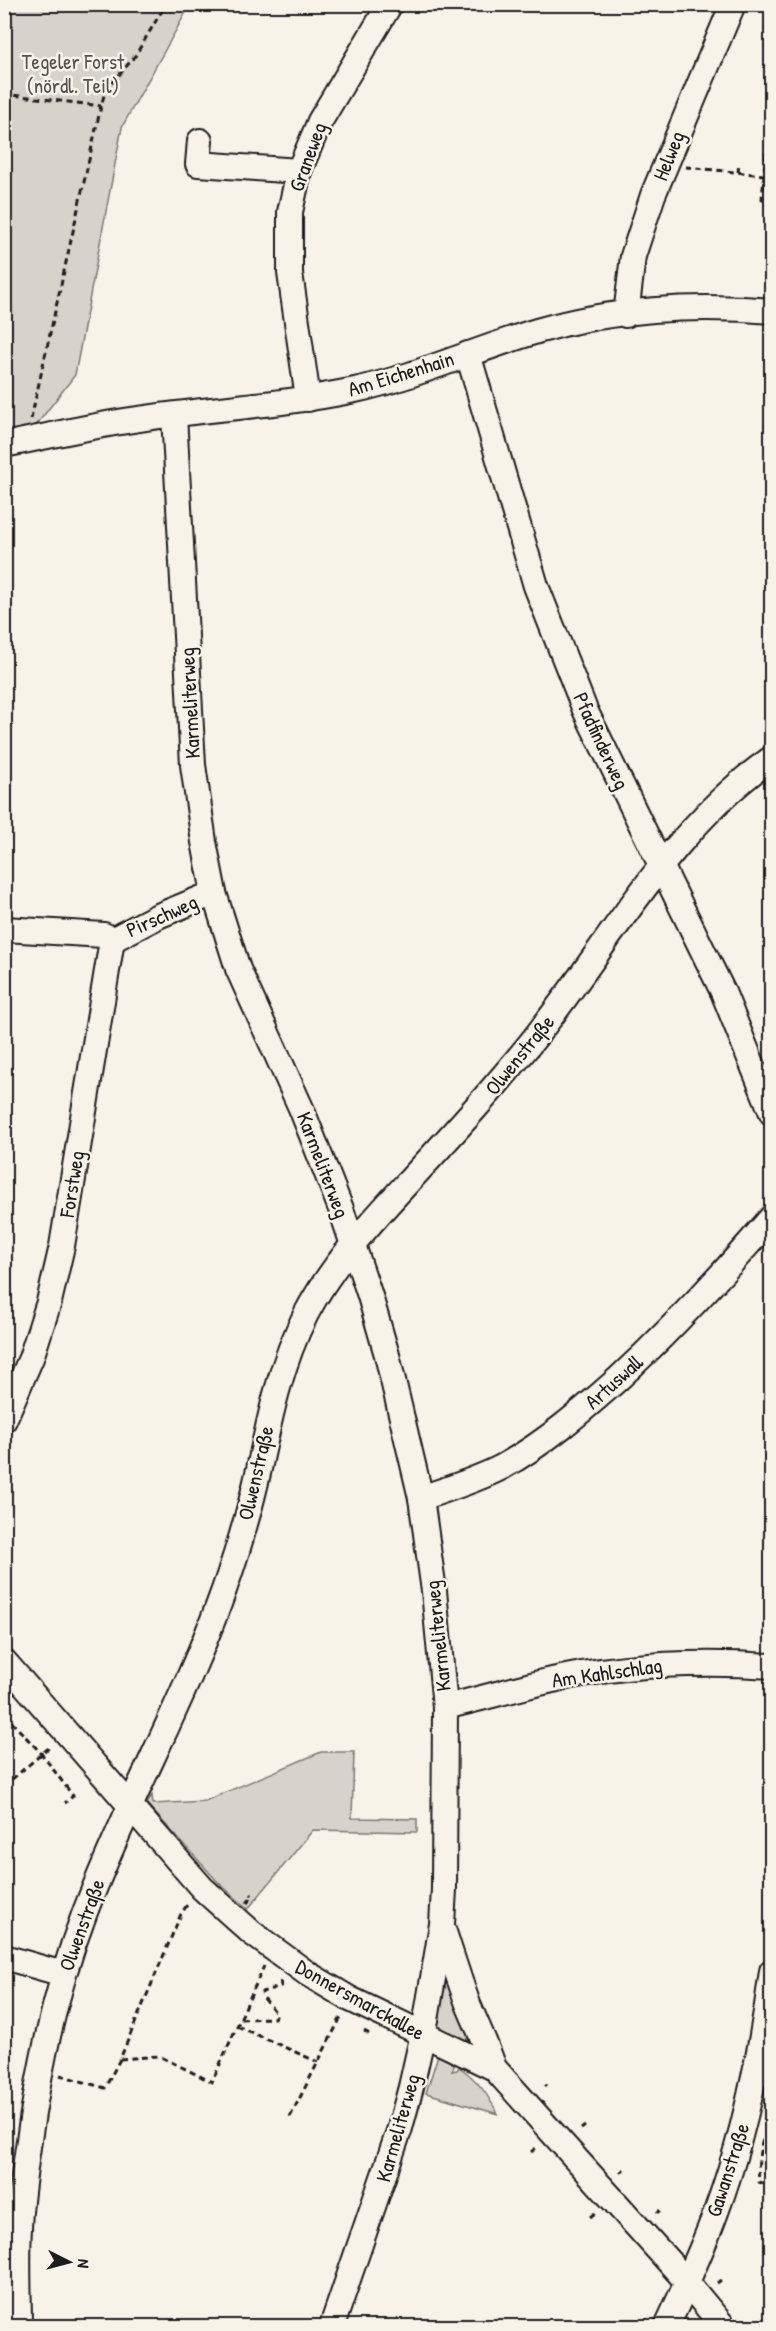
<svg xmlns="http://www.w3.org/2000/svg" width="776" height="2331" font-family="'Patrick Hand',sans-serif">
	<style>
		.green { fill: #d7d3cb; stroke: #7a7874; stroke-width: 1.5 }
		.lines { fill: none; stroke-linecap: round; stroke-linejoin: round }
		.minor-casing { stroke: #1c1c1c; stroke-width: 28 }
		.path { stroke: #1c1c1c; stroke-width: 3; stroke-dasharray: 6 4.5; stroke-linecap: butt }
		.minor { stroke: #f7f3e8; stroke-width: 24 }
		.labels { text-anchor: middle; stroke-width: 5; stroke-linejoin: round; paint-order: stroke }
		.park-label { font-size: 21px; fill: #545351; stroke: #f7f3e8 }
		.street-label { font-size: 21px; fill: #1c1c1c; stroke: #f7f3e8 }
	</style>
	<rect width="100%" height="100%" fill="#f7f3e8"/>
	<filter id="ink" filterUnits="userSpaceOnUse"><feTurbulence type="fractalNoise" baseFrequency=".0167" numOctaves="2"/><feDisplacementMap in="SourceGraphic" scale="12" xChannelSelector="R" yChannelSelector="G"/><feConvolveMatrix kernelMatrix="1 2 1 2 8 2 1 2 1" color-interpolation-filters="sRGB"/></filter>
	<g filter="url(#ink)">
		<g class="green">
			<polygon points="4,5 190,5 122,127 75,375 34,428 4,434"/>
			<polygon points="321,1752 354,1752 352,1818 417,1819 417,1832 313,1830 248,1909 219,1883 147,1804 152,1795 153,1804 205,1801"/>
			<polygon points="446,1968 472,2032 463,2044 436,2029 433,2018"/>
			<path d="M438,2055L455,2064L452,2071L457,2070L459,2067C477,2079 488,2095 498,2114L426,2093Z"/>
		</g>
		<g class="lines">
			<g class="minor-casing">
				<g id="minor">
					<polyline points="200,141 198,164 299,171"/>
					<polyline points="626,315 633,256 653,195 733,4"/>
					<polyline points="468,354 536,586 585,710 723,992 772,1113"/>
					<polyline points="308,399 290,273 290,212 299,171 320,121 390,4"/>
					<polyline points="174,415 193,765 204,842 214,893 238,969 301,1108 341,1209 370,1296 387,1355 421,1498 434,1591 445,1707 444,1889 442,1924 426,2020 411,2087 400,2128 332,2326"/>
					<path d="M4,445C49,436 94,425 139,419C211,408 283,405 355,390C415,377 477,349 537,331C611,309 695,304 772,311"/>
					<polyline points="4,929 104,935 112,940"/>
					<polyline points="112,940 158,916 214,893"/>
					<polyline points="4,1420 31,1358 49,1302 62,1246 112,940"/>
					<path d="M421,1498C448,1489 477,1480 502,1467C545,1443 581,1412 618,1379C673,1328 723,1274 772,1217"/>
					<polyline points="4,1661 202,1888 252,1933 308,1974 350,1999 494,2068 680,2274 723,2326"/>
					<path d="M445,1707C480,1699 513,1689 548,1681C621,1664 697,1661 772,1666"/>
					<path d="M443,1929C451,1954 459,1979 468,2004C477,2026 487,2046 494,2068"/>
					<polyline points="4,1957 63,1974"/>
					<path d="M19,2326C19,2294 17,2260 19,2228C20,2201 24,2174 28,2147C39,2066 56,1988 85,1912C127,1802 185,1700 224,1590C238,1550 250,1510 259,1469C270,1416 281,1363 306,1314C336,1257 379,1214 422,1167C459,1127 495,1087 529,1045C608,948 667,831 772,758"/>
					<path d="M667,2326C684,2289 702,2251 716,2212C745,2134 761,2053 772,1971"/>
				</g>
			</g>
			<g class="path">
				<polyline points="4,94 101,106"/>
				<polyline points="768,132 762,199 766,204 772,204"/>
				<polyline points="686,167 764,175"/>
				<polyline points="738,172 739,162"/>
				<polyline points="31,419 101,106 105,92 135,56 166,4"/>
				<polyline points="4,1714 41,1753 73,1796 65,1803"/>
				<polyline points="4,1786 51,1746"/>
				<polyline points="247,1903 253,1896 251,1894"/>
				<polyline points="4,1932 7,1925"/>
				<polyline points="241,2019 274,2018 277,2014 263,1997 262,1992 281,1986 280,1979"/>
				<polyline points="237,2026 318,2062"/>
				<polyline points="364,2031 368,2033 367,2038"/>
				<polyline points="120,2059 159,2056 212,2082 264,1966"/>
				<polyline points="60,2075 105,2088 120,2059 181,1914 189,1902"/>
				<polyline points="545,2086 547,2084"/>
				<polyline points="290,2117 341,2017"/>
				<path d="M772,2121C760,2139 757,2161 759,2182L772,2187"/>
				<polyline points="581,2129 585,2126"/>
				<polyline points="761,2151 772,2153"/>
				<polyline points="531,2152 536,2148"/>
				<polyline points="620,2173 624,2169"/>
				<polyline points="657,2213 660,2210"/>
				<polyline points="590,2217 595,2213"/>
				<polyline points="717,2283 721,2280"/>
			</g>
			<use href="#minor" class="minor"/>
		</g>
	</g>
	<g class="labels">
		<g class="park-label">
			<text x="73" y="69">Tegeler Forst<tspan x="73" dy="24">(nördl. Teil)</tspan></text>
		</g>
		<g class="street-label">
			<text transform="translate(669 156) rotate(-68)" y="7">Helweg</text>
			<text transform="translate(308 157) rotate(-70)" y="7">Graneweg</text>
			<text transform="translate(401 374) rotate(-17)" y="7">Am Eichenhain</text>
			<text transform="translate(190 703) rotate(-93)" y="7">Karmeliterweg</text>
			<text transform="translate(601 741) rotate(65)" y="7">Pfadfinderweg</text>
			<text transform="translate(162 916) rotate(-24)" y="7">Pirschweg</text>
			<text transform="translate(520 1055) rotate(-51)" y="7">Olwenstraße</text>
			<text transform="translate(323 1165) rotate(69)" y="7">Karmeliterweg</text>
			<text transform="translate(72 1184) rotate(-81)" y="7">Forstweg</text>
			<text transform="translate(614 1382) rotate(-42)" y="7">Artuswall</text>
			<text transform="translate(256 1473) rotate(-77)" y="7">Olwenstraße</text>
			<text transform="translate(438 1636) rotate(-96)" y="7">Karmeliterweg</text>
			<text transform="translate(607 1673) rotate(-8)" y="7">Am Kahlschlag</text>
			<text transform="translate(82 1925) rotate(-70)" y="7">Olwenstraße</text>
			<text transform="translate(360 2000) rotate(29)" y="7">Donnersmarckallee</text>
			<text transform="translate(398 2128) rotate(-74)" y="7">Karmeliterweg</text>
			<text transform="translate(728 2170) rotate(-72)" y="7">Gawanstraße</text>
		</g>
	</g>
	<rect width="776" height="2331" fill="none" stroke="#f7f3e8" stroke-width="24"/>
	<rect x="12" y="12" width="752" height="2307" fill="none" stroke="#1c1c1c" stroke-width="2" filter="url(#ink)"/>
	<g transform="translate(69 2262) rotate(96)" stroke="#f7f3e8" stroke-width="4.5" paint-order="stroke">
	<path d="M0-4.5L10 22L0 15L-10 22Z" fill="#1c1c1c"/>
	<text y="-9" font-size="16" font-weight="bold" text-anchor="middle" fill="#1c1c1c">N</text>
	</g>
</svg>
